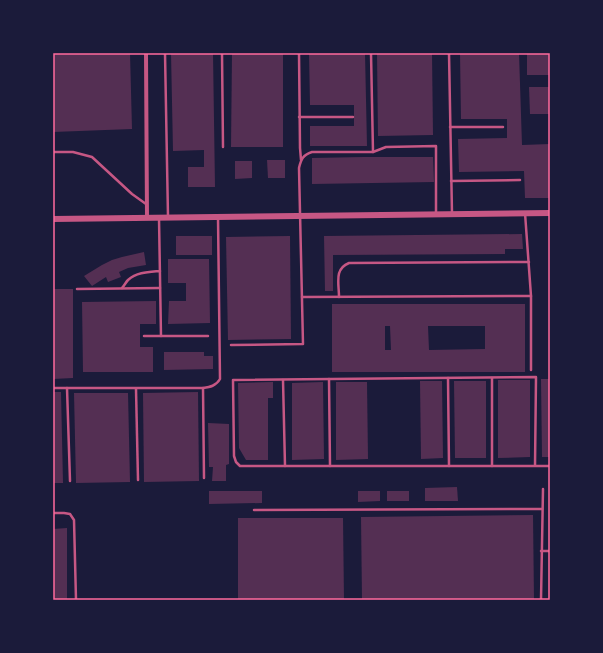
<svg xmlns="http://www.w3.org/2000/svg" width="603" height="653" font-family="Poppins,sans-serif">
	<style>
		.building { fill: #542f53; fill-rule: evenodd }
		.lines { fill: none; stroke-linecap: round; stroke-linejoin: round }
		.service { stroke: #c65784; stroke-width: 2.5 }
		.minor { stroke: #c65784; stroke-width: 4 }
		.tertiary { stroke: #c65784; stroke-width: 6 }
		.neatline { fill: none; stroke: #ff6b9d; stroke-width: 1.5 }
	</style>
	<rect width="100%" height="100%" fill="#1b1b3a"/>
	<g class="building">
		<polygon points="53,53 130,53 132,129 53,132"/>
		<polygon points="171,53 213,53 215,187 188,187 188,167 204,167 204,150 173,151"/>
		<polygon points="232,53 283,53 283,147 231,147"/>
		<polygon points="309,53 365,53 367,146 310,146 310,126 354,126 354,105 310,105"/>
		<polygon points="377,53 432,53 433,135 378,136"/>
		<polygon points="460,53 519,53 522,145 550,144 550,198 525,198 524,171 459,172 458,139 507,138 507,119 461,119"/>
		<rect x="527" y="53" width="23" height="22"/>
		<polygon points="529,87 550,87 550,114 530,114"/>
		<polygon points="363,157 433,157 434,182 312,184 312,158"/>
		<polygon points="267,160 285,160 285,178 268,178"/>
		<polygon points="235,161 252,161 252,178 235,179"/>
		<polygon points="522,234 523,249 505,249 505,254 333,255 333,291 325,291 324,236"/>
		<rect x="176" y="236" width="36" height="19"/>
		<polygon points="290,236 291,339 228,340 226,237"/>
		<polygon points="144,252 146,265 128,268 119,272 121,277 108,282 106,277 92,286 84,276 102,265 112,260 122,257"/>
		<polygon points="168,259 209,259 210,323 168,324 169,301 186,301 186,283 168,283"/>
		<polygon points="53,289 73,289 73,378 53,379"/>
		<polygon points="156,301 156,324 140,324 140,347 153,347 153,372 83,372 82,302"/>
		<path d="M332,304H525V372H332ZM385,326H390L391,350H385ZM428,326H485V349L429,350Z"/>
		<polygon points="164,352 204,352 204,356 213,356 213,369 164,370"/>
		<polygon points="541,379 550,379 550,457 542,457"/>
		<polygon points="498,380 530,380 530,457 498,458"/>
		<polygon points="420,381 442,381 443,458 421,459"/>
		<polygon points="454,381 486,381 486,458 455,458"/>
		<polygon points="273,382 273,398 268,398 268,460 246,460 239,448 238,383"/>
		<polygon points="323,382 324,459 292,460 292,383"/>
		<polygon points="336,382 367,382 368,459 336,460"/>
		<polygon points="53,392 61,392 63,483 53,483"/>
		<polygon points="198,392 199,481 144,482 143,393"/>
		<polygon points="74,393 128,393 130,482 76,483"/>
		<polygon points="208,423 229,424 229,464 226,465 226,481 212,481 213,467 209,467"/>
		<polygon points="457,487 458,501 425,501 425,488"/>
		<polygon points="209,491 262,491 262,503 209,504"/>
		<polygon points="358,491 380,491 380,501 358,502"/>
		<rect x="387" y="491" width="22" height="10"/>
		<polygon points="533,515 534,600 362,600 361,517"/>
		<polygon points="238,518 343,518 344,600 238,600"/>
		<polygon points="67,528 67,600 53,600 53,529"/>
	</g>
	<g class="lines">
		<g class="service">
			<polyline points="165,53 168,217"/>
			<polyline points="222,53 223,147"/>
			<polyline points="299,53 300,148 301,160"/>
			<polyline points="371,53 373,152"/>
			<polyline points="449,53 452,214"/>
			<polyline points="299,117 353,117"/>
			<polyline points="450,127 503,127"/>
			<polyline points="53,152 73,152 92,157 132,194 146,204"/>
			<polyline points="451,181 520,180"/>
			<polyline points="525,213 531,296 531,370"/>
			<polyline points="159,218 161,336"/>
			<path d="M122,288C124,286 126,282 128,280C137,272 149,272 160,271"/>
			<polyline points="77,289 160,288"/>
			<polyline points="302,297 531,296"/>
			<path d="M339,297C339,283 334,269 349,263L529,262"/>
			<polyline points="144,336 208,336"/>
			<path d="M231,345L303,344L299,168C301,159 303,155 312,152H373L386,147L436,146V214"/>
			<polyline points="448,378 449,466"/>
			<polyline points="329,379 330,466"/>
			<polyline points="283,380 285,466"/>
			<path d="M53,388H203C210,387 216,386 220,379L218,217"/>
			<polyline points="67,388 70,481"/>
			<polyline points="203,388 204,478"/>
			<polyline points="136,389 138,480"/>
			<polyline points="492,466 492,378"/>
			<polyline points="535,466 536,377 233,380 234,456 236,462 240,466 550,466"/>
			<polyline points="254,510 542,509"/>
			<polyline points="53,513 64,513 70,514 74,520 76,600"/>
			<polyline points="541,551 550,551"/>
			<polyline points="541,600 543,489"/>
		</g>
		<polyline class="minor" points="146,53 147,218"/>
		<polyline class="tertiary" points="53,219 550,213"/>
	</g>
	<rect width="603" height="653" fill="none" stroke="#1b1b3a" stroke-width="108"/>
	<rect x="54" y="54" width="495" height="545" class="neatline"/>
</svg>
